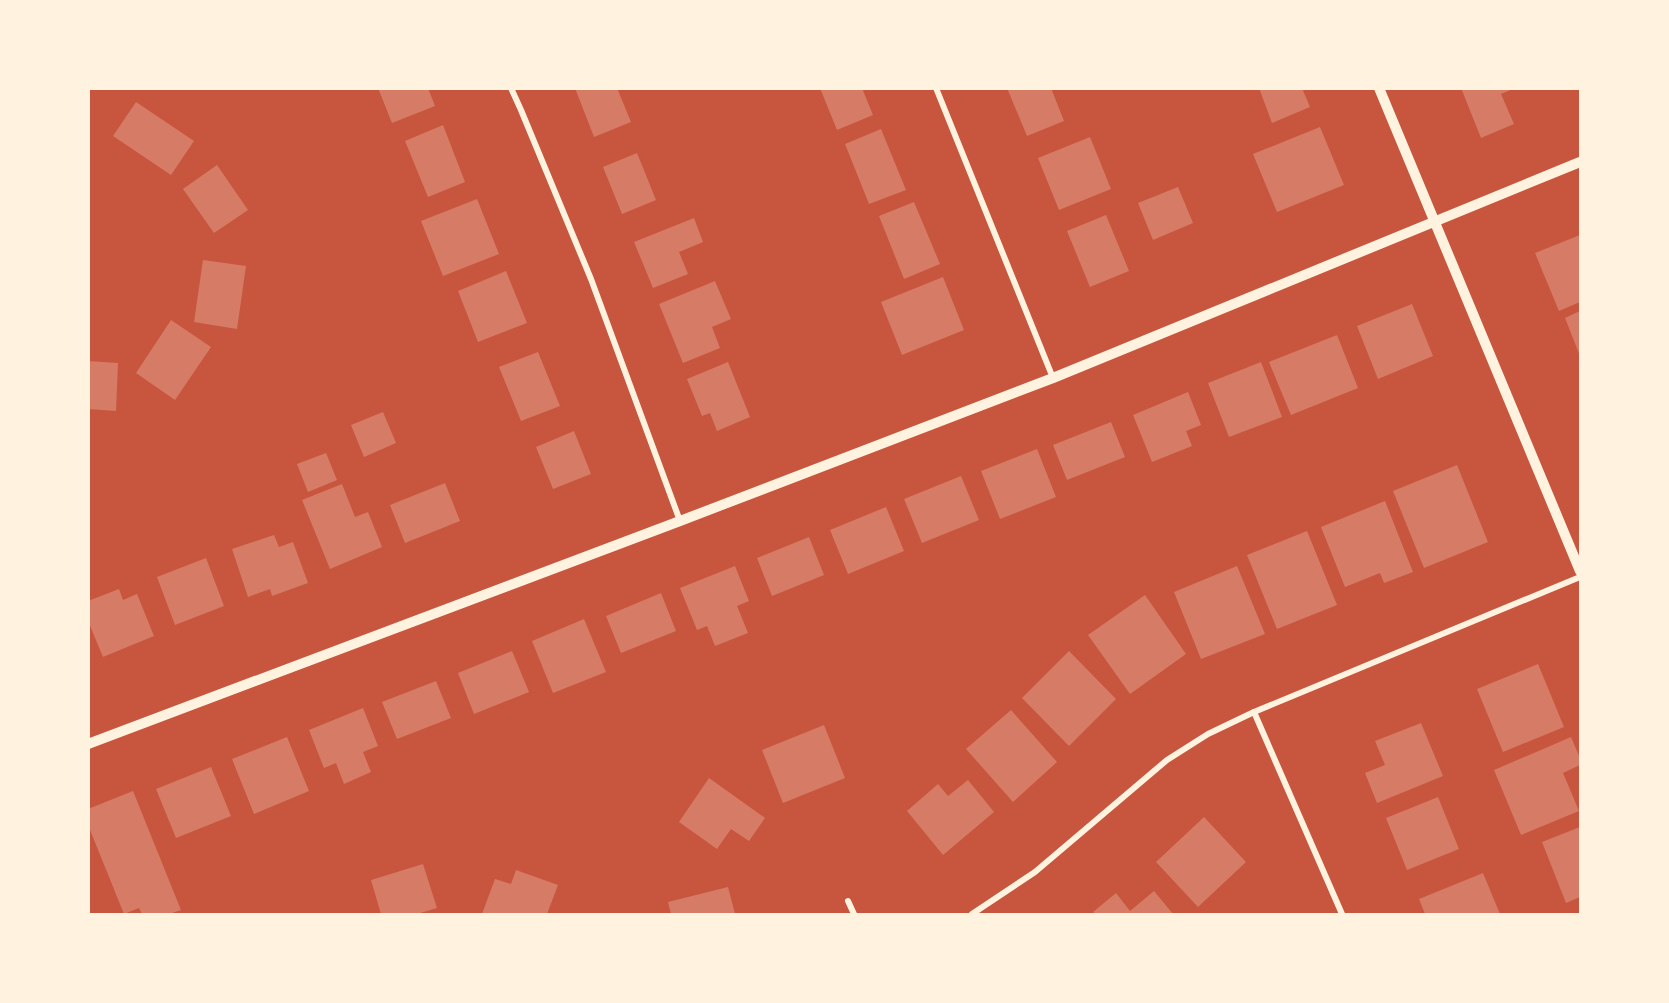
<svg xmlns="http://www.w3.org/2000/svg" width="1669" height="1003" font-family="Mulish,sans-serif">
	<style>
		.building { fill: #d67c66 }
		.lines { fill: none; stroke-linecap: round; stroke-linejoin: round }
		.minor { stroke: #fff3e0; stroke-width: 6 }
		.tertiary { stroke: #fff3e0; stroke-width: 10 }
	</style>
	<rect width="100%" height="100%" fill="#c8553d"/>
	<g class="building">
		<polygon points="378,88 428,88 435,106 392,123"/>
		<polygon points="575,88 617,88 631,122 594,137"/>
		<polygon points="820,88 862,88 873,115 837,130"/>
		<polygon points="1007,88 1051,88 1064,121 1027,136"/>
		<polygon points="1259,88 1302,88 1310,107 1272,123"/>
		<polygon points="1461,88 1515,88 1501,94 1514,124 1481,138"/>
		<polygon points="136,102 194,141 171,175 113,136"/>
		<polygon points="443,125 465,182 428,197 405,141"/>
		<polygon points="1320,127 1344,185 1277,212 1253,154"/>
		<polygon points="881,129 906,190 869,204 845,144"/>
		<polygon points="1090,137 1111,189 1059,210 1038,158"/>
		<polygon points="637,153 656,200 622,214 603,167"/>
		<polygon points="217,165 248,210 214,233 183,189"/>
		<polygon points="1178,187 1193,223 1153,240 1138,203"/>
		<polygon points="477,199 499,254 443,276 421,221"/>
		<polygon points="914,202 940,264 904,279 879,216"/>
		<polygon points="1106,215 1129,271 1090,287 1067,231"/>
		<polygon points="694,218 703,242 679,252 688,274 653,288 634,242"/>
		<polygon points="1580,235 1580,302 1559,311 1535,253"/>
		<polygon points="203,260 246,266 237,329 194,322"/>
		<polygon points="506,271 527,323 478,342 458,291"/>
		<polygon points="943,277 964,330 902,355 881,302"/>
		<polygon points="715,281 731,319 712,327 720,348 683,363 659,304"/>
		<polygon points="1412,304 1433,356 1378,379 1357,326"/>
		<polygon points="1580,311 1580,356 1565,318"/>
		<polygon points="171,320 211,347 175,400 136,373"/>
		<polygon points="1337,335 1358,388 1291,415 1269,362"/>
		<polygon points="538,352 560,406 521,421 499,367"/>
		<polygon points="88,361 118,363 116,411 88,409"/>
		<polygon points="728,362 750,417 717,431 710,413 702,416 687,379"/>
		<polygon points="1261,362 1282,417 1229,437 1208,383"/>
		<polygon points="1188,392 1201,425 1186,431 1192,446 1152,462 1133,415"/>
		<polygon points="383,412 396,443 364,457 351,425"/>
		<polygon points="1111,422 1125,457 1067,480 1053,445"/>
		<polygon points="574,431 591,474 553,489 536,447"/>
		<polygon points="1037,449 1056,497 1000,519 981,471"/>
		<polygon points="326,453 337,480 308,492 297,464"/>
		<polygon points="1457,465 1488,542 1424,568 1393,491"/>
		<polygon points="961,476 979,520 922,543 904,499"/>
		<polygon points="445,483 460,521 405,543 390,505"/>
		<polygon points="342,484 355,517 368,512 382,547 330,569 302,500"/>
		<polygon points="1385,501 1413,572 1384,583 1380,573 1345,587 1321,527"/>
		<polygon points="886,507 904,551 848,574 830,530"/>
		<polygon points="1307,531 1337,605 1277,629 1247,555"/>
		<polygon points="274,535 279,547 293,542 308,583 272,596 270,589 248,597 232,549"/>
		<polygon points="809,537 824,575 772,596 757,558"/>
		<polygon points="206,558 224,606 175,625 157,577"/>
		<polygon points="735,566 749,601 737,606 748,633 715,646 707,626 697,630 680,588"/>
		<polygon points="1237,566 1265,634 1201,659 1174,592"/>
		<polygon points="119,589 123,600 137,594 154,636 103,657 88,621 88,601"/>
		<polygon points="661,593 676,631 621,653 606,616"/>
		<polygon points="1145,595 1186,654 1130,694 1088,635"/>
		<polygon points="584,619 606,672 553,693 532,641"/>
		<polygon points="512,651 529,692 474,714 458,673"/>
		<polygon points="1069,651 1116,699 1069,746 1022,698"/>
		<polygon points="1538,664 1564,727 1503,752 1477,689"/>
		<polygon points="436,681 451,718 397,739 382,702"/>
		<polygon points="363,708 378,746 363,752 371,772 344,784 336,763 324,768 309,730"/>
		<polygon points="1011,710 1057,762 1013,802 966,749"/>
		<polygon points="1421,723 1443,776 1377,803 1365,773 1385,765 1375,741"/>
		<polygon points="824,725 845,778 783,803 762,750"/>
		<polygon points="287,737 309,791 254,814 232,759"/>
		<polygon points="1571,737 1580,758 1580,765 1563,773 1579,811 1521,835 1494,770"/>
		<polygon points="211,767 231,816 176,838 156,789"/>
		<polygon points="709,778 765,818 749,841 731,829 717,849 679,822"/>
		<polygon points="968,780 994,812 943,855 907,811 938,784 948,796"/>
		<polygon points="133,791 181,910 169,914 142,914 139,908 124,914 88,825 88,809"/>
		<polygon points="1438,797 1459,849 1407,870 1386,818"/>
		<polygon points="1204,817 1246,862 1198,907 1156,862"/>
		<polygon points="1580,827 1580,897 1566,903 1542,842"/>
		<polygon points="423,864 437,908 417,914 381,914 371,880"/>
		<polygon points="516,870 558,885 547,914 482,914 495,879 511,884"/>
		<polygon points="1483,873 1500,914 1425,914 1419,899"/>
		<polygon points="728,887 735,914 671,914 668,902"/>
		<polygon points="1154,891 1173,914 1096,914 1093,912 1116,893 1130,911"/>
	</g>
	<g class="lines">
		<g class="minor">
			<polyline points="511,88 521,110 591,279 680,521"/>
			<polyline points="936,88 1053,378"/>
			<polyline points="1254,712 1342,914"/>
			<polyline points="848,901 854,914"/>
			<polyline points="972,914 1035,872 1167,760 1208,734 1254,712 1580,577"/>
		</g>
		<g class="tertiary">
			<polyline points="1379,88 1580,571"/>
			<polyline points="88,744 680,521 1053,378 1580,162"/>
		</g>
	</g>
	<rect width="1669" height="1003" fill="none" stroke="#fff3e0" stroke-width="180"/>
</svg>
